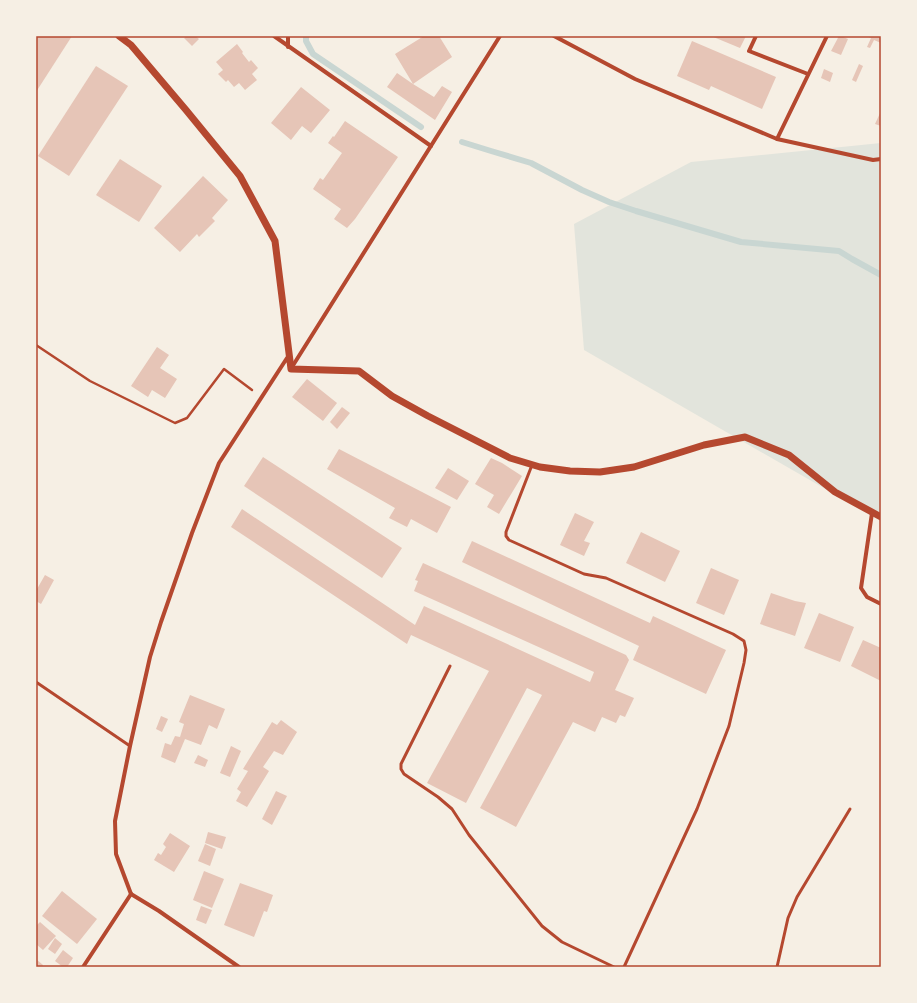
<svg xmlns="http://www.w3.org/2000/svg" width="917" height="1003" font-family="'IBM Plex Sans',sans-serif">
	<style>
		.green { fill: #e2e4dc }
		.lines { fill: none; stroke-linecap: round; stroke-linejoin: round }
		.stream { stroke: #c9d6d2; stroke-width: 6 }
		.building { fill: #e6c5b7 }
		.path { stroke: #b5482f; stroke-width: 2.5 }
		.service { stroke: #b5482f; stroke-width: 3 }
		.minor { stroke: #b5482f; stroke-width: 4 }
		.tertiary { stroke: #b5482f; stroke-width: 7 }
		.neatline { fill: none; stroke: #b5482f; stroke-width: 1.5 }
	</style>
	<rect width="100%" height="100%" fill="#f6efe4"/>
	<polygon class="green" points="881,143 881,521 584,350 574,224 691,162"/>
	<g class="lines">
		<g class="stream">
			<polyline points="306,36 306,41 313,54 421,127"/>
			<polyline points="462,142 491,151 531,163 582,190 609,202 636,211 741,242 839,251 852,259 881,275"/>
		</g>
	</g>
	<g class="building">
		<polygon points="36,36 72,36 36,92"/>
		<polygon points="187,36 195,36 199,39 192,46 184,38"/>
		<polygon points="424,36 439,36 452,57 413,84 434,97 442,86 452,92 435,120 387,87 397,73 413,84 395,54"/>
		<polygon points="711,36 746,36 740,48"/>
		<polygon points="839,36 841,36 848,39 841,55 831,51"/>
		<polygon points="866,36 881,36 881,43 874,40 870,48 867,47 871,38"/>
		<polygon points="692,41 776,77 762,109 711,86 709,90 677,76"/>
		<polygon points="237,44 243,52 242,53 249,62 251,60 258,68 252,74 257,80 245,90 239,83 234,87 228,80 226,82 218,74 223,70 216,62"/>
		<polygon points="859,64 863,66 856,82 852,80"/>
		<polygon points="96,66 128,86 69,176 38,156"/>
		<polygon points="824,69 833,73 830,82 821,78"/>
		<polygon points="301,87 330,110 311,133 302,126 291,140 271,123"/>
		<polygon points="881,111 881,126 875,124"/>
		<polygon points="345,121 398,157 355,219 347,228 334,219 341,209 313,189 320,178 323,180 342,153 328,143 333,136 334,137"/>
		<polygon points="120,159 162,186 139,222 96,195"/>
		<polygon points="203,176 228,200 212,218 215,221 199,237 197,234 180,252 154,228"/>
		<polygon points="157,347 169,355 160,368 177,379 165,398 152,390 148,397 131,386"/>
		<polygon points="307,379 337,403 323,421 292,397"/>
		<polygon points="342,407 350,413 337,429 330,422"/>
		<polygon points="339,449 451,507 437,533 411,519 407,527 389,518 395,508 327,469"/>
		<polygon points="263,457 402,548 382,578 244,486"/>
		<polygon points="491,458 502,463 522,476 499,514 487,507 494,495 475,484"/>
		<polygon points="448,468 469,481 457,500 435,488"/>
		<polygon points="242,509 415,625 424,606 590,682 594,672 414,591 418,581 415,580 423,563 626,655 629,660 615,690 634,698 625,717 620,715 616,723 602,717 595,732 573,722 516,827 480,808 542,695 527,688 466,803 427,783 489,671 411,635 407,644 231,527"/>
		<polygon points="575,513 594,522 584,541 590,543 584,556 560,545"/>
		<polygon points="641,532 680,551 665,582 626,563"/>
		<polygon points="472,541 650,623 653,616 726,650 706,694 633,660 639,646 462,562"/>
		<polygon points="711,568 739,580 724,615 696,603"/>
		<polygon points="45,575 54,580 41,604 36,601 36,588 37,589"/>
		<polygon points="771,593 795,601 806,603 795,636 760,624"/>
		<polygon points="819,613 854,627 840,662 804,648"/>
		<polygon points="863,640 881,648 881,681 851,666"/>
		<polygon points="190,695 225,709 217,729 209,725 201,745 185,739 175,763 161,757 165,743 171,745 175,736 180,737 184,724 179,722"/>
		<polygon points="161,716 168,719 162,732 156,729"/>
		<polygon points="281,720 297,732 283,755 274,751 263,767 269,771 247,807 236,801 241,792 237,789 248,771 243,769 272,722 277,725"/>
		<polygon points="231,746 241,751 230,777 220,773"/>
		<polygon points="198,755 208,760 205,767 194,763"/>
		<polygon points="276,791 287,796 272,825 262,819"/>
		<polygon points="208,832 226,837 222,849 205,843"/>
		<polygon points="170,833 190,846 174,872 154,860 158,853 161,855 166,847 163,844"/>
		<polygon points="205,844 216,849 210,866 198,861"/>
		<polygon points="204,871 224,879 212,908 193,900"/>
		<polygon points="240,883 273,895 267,912 264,911 254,937 224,925"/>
		<polygon points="62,891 97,919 77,944 42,916"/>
		<polygon points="201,906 212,910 206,924 196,920"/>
		<polygon points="40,922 56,936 43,950 36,944 36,926"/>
		<polygon points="55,938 62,944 55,954 48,949"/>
		<polygon points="63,950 73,958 67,967 63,967 55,961"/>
		<polygon points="36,959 43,965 42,967 36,967"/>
	</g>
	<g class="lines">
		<polyline class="path" points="36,345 90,381 175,423 187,418 224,369 252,390"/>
		<g class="service">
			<polyline points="532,465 506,532 506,536 509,540 584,574 606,578 733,634 744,641 746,650 744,663 729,726 697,809 624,967"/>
			<polyline points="450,666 401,764 401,769 404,774 438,797 452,809 469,835 542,926 562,942 614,967"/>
			<polyline points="36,682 130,746"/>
			<polyline points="777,967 788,918 797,897 850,809"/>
		</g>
		<g class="minor">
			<polyline points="274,36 431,146"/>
			<polyline points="554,36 635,79 727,118 777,139 873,160 881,159"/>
			<polyline points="756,36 749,51 808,74"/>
			<polyline points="288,47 288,36"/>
			<polyline points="777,139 827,36"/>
			<polyline points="292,367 500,36"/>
			<polyline points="872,513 861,588 867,597 881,604"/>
			<polyline points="131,894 116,854 115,821 130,746 150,657 161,622 192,533 219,463 287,358 288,361"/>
			<polyline points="131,894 159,911 239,967"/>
			<polyline points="83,967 131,894"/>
		</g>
		<polyline class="tertiary" points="119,36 131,45 186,110 240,176 275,241 291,369 359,371 392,396 428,416 510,458 540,467 570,471 600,472 634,467 704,445 745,437 789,455 835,492 881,517"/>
	</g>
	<rect width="917" height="1003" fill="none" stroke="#f6efe4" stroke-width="74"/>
	<rect x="37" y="37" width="843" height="929" class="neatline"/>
</svg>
